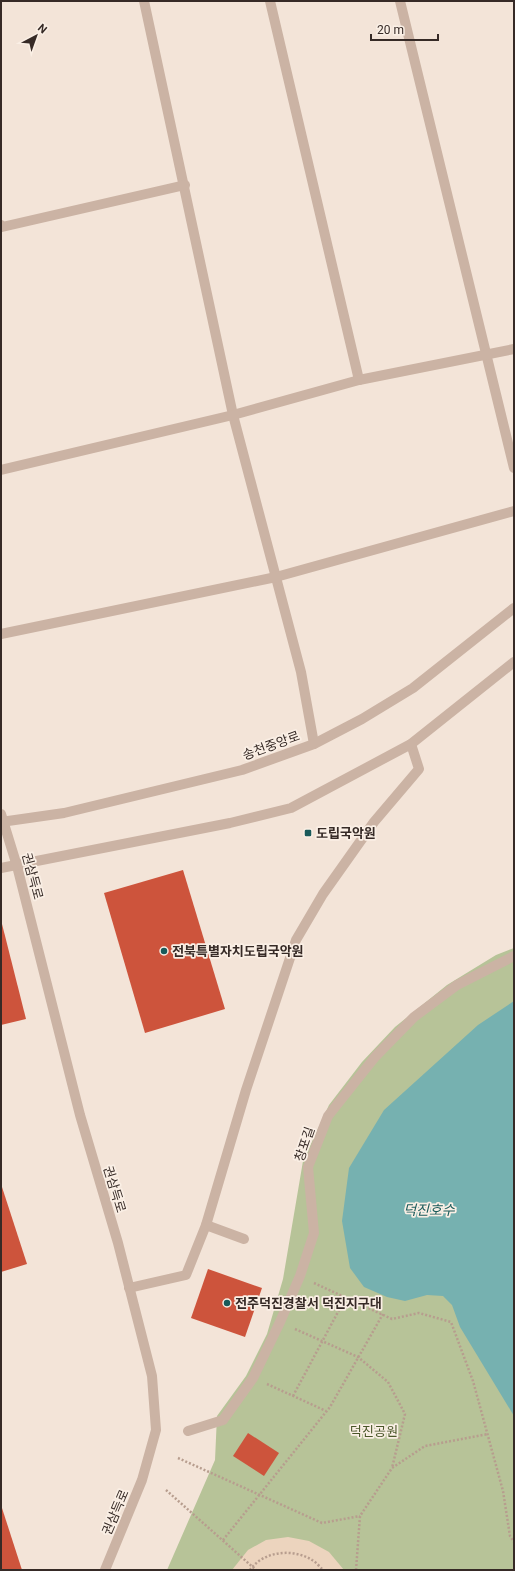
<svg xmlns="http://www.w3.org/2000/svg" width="515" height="1571" font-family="Roboto,'Noto Sans KR',sans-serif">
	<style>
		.green { fill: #b7c398 }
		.plaza { fill: #ecd4be }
		.water { fill: #76b1b0 }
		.building { fill: #cd543c }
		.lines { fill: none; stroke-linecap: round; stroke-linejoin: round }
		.path { stroke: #b79d8e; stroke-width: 2.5; stroke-dasharray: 2 2; stroke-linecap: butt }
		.service { stroke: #cbb3a4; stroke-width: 10 }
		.pedestrian { stroke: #cbb3a4; stroke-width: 10 }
		.minor { stroke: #cbb3a4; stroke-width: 10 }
		.tertiary { stroke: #cbb3a4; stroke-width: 10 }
		.poi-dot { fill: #195a5a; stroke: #faefe5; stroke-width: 1.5 }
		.labels { text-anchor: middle; stroke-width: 3.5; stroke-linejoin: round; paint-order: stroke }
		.street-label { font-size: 13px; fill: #362a26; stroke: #faefe5 }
		.poi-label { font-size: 13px; font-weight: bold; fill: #362a26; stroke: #faefe5; text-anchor: start }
		.park-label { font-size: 13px; fill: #495628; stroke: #faefe5 }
		.water-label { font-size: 14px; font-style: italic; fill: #195a5a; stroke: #faefe5 }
	</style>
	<rect width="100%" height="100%" fill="#f3e4d8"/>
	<polygon class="green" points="514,948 514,1570 167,1570 215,1460 217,1416 246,1376 267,1334 283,1279 303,1161 329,1105 362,1062 395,1027 447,985 496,955"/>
	<polygon class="plaza" points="288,1537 309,1541 329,1552 344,1570 232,1570 248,1550 266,1540"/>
	<polygon class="water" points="514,1001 514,1416 460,1327 452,1305 443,1296 427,1295 405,1301 387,1297 364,1287 350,1268 342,1221 349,1168 384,1110 478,1025"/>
	<g class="building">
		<polygon points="183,870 225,1009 145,1033 104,893"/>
		<polygon points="1,920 26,1019 1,1025"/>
		<polygon points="1,1184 27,1264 1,1272"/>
		<polygon points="208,1269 262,1288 245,1337 191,1318"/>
		<polygon points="248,1433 279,1453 264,1476 233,1456"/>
		<polygon points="1,1506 1,1505 22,1570 1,1570"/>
	</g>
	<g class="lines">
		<g class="path">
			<polyline points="314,1283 392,1319 419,1313 451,1322 473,1381 503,1491 510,1536 514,1542"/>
			<polyline points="295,1329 358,1357 388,1382 405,1414 392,1468"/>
			<polyline points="267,1384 326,1411"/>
			<polyline points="293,1396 346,1297"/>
			<polyline points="178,1458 322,1523 360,1516"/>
			<polyline points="166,1490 256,1570"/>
			<polyline points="223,1540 330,1407 383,1314"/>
			<path d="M250,1570C263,1551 293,1548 312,1560C316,1562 320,1567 323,1570"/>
			<polyline points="356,1570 360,1516 392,1468 425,1446 488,1434"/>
		</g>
		<g class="service">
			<polyline points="206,1225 244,1239"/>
			<polyline points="129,1288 186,1275 206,1225 246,1090 296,940 323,894 374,822 419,769 411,744"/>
		</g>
		<polyline class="pedestrian" points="188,1431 223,1420 253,1378 280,1322 300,1276 314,1233 308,1167 328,1116 375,1057 414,1017 457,985 514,956"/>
		<g class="minor">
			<polyline points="144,1 233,415 301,672 314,744"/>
			<polyline points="270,1 359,380"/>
			<polyline points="400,1 514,468"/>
			<polyline points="1,225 2,227 185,185"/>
			<polyline points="1,470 233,415 359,380 514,349"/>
			<polyline points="1,634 276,577 514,511"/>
			<polyline points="1,814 17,866 80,1115 118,1243 152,1376 156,1430 142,1480 105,1570"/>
		</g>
		<g class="tertiary">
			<polyline points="1,822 64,813 242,770 314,744 362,719 413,688 514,608"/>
			<polyline points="1,868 230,823 291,808 411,744 514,662"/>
		</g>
	</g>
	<g class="poi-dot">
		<rect x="304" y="829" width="8" height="8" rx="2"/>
		<circle cx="164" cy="951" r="4"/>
		<circle cx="227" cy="1303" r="4"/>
	</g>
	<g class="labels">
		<g class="street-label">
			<text transform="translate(271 745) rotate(-20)" y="5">송천중앙로</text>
			<text transform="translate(33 876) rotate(75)" y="5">권삼득로</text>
			<text transform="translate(304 1144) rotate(-71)" y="5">창포길</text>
			<text transform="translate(115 1189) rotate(73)" y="5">권삼득로</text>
			<text transform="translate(115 1512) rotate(-67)" y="5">권삼득로</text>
		</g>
		<g class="poi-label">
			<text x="316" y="838">도립국악원</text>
			<text x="172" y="956">전북특별자치도립국악원</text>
			<text x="235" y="1308">전주덕진경찰서 덕진지구대</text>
		</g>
		<g class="park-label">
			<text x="374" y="1436">덕진공원</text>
		</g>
		<g class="water-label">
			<text x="429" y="1215">덕진호수</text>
		</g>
	</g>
	<rect width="515" height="1571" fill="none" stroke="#362a26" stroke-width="4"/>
	<g transform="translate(36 36) rotate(41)" stroke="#faefe5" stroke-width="3" paint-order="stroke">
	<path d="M0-3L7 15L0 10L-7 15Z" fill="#362a26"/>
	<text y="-6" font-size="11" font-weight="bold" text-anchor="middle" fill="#362a26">N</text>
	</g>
	<path d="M371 34v6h67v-6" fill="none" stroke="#362a26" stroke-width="2"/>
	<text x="377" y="34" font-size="12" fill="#362a26" stroke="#faefe5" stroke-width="3" paint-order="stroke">20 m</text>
</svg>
